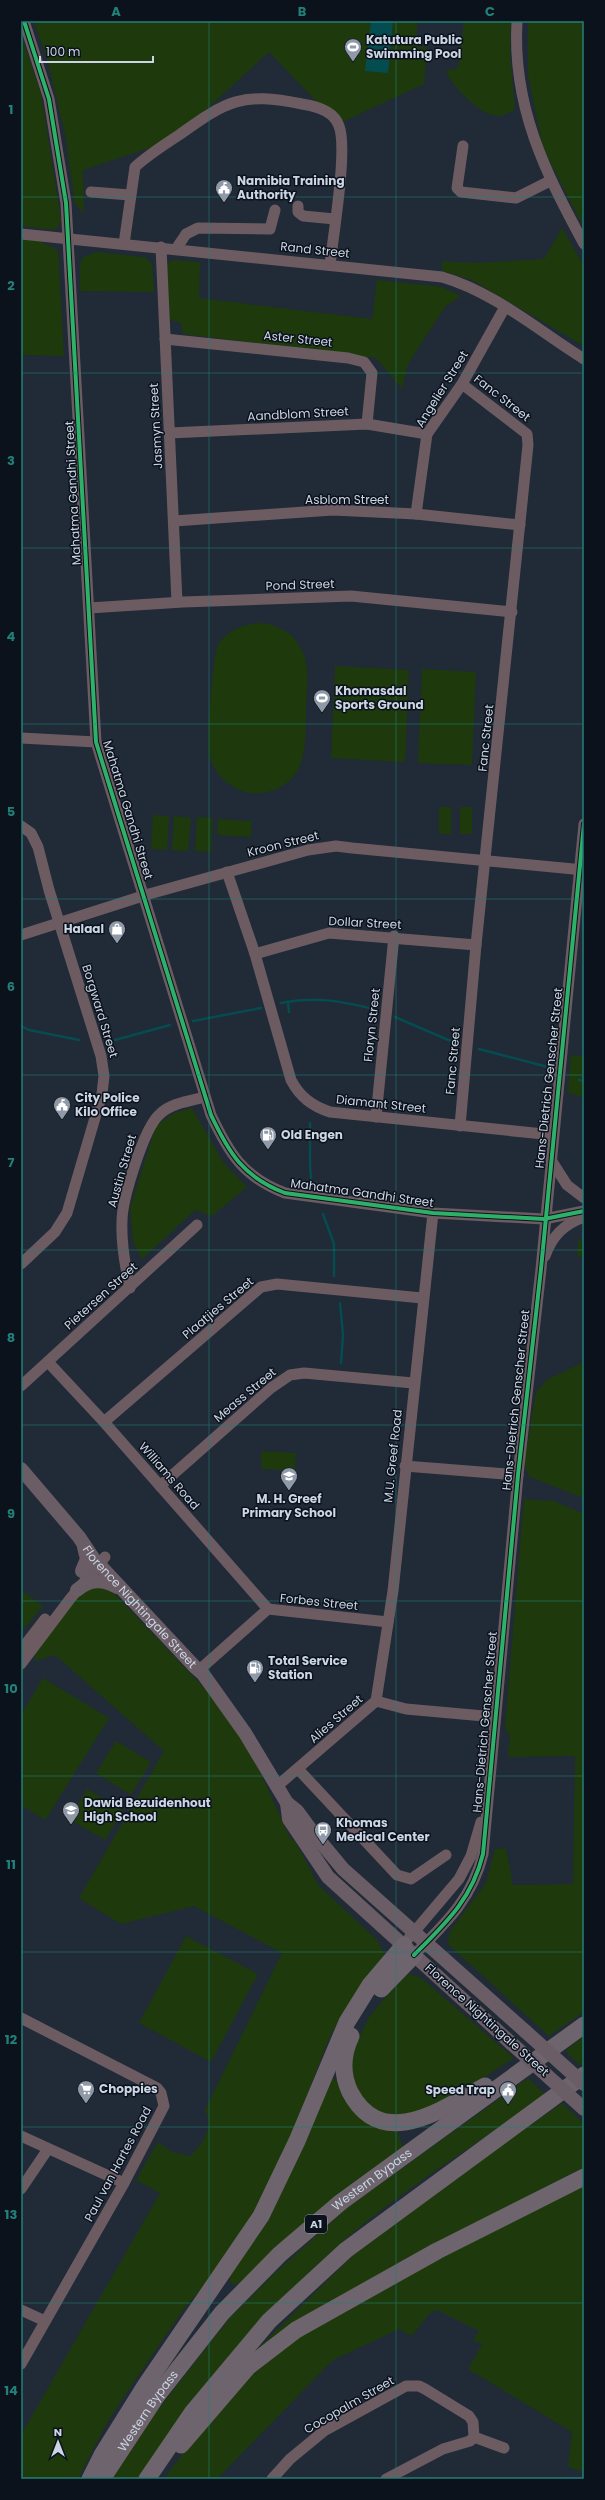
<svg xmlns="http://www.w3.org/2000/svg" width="605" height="2500" font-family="Poppins,sans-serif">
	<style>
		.green { fill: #1e3a0d }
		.water { fill: #054c51 }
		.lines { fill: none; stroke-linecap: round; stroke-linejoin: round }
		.stream { stroke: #054c51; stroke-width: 2.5 }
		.minor { stroke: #6c5c62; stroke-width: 11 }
		.major { stroke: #6a5d66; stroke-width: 14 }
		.highway { stroke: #6e646d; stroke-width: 17 }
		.major-bridge { stroke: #6a5d66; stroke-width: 14 }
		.cycleway-casing { stroke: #0b121c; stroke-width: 6 }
		.cycleway { stroke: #2db169; stroke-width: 4 }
		.grid { fill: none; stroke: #22807a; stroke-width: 1; stroke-opacity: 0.55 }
		.labels { text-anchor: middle; stroke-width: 3; stroke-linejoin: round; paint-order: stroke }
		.shield { fill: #0b121c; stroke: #919aa8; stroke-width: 1 }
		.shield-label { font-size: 11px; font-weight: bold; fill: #cbd5e4 }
		.poi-label { font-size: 12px; font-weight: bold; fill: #cbd5e4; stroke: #0b121c; text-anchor: start }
		.street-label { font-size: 12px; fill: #cbd5e4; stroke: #0b121c }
		.neatline { fill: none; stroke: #22807a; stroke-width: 1.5 }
		.grid-label { font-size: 13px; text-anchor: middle; font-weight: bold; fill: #22807a }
	</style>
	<rect width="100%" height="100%" fill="#212a37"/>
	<g class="green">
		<polygon points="34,21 418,21 415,46 427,47 424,84 338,124 269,52 173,140 83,170 84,213 75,204 65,134 48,62"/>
		<path d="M464,21H511L510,54L515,110C510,112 503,116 498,116C479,115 452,86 446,71L458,68Z"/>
		<polygon points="528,21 584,21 584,228 543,148 528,75"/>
		<polygon points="21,34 41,94 61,220 58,227 54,230 21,226"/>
		<polygon points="562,228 584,266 584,346 472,280 442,271 442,261 476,263 544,259"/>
		<polygon points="21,239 39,241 58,250 64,356 21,355"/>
		<polygon points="96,252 145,257 152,264 154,292 80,291 80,265 83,257"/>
		<polygon points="172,260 200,262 199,298 372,319 377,280 442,287 461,296 445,307 408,364 402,389 376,358 183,334 181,323 170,320 167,264"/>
		<path d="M264,623C278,626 292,632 299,645C311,663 307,685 306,706C305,736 310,774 277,789C269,792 259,794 250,793C237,791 223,782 216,770C213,766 210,759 209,754C207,739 212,655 219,643C229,628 248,623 264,623Z"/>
		<polygon points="335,666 409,670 405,762 331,758"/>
		<polygon points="422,669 476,672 472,765 418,763"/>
		<rect x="439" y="807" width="12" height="27"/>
		<rect x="460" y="807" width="12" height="27"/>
		<polygon points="153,815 169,816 167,850 151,849"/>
		<polygon points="174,816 191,818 188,851 172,850"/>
		<polygon points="197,817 213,818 211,852 195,851"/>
		<polygon points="218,819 252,821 251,837 217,835"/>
		<polygon points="571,1055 584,1056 584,1097 568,1093"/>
		<polygon points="192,1108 223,1162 247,1187 212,1216 195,1210 142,1259 133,1242 130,1208 156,1126 174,1113"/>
		<polygon points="584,1240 581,1244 584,1255 577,1257 578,1241"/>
		<polygon points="584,1362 584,1498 530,1477 524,1465 536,1392 548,1379"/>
		<polygon points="261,1451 296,1453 295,1470 261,1469"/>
		<polygon points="524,1499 554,1501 584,1514 584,2012 549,2036 448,1944 450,1931 486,1883 495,1849 506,1848 513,1885 573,1884 575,1756 508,1757 510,1737 505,1727"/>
		<path d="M103,1587L114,1593L204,1688L231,1721L260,1772L289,1836L296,1843L319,1886L377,1940L385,1955L342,2014L328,2041L287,2147L244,2231L218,2269L183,2310L134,2382L108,2421L78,2479H21V2435L160,2193L136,2180L158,2142L172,2152L190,2156C203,2143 214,2128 205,2110L282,1953L194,1906L121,1924L79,1898L164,1751L55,1655L35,1661V1650L85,1589Z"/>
		<polygon points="21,1590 43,1606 21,1632"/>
		<polygon points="43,1678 109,1718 45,1820 21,1805 21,1715"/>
		<polygon points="116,1741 151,1762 131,1795 96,1773"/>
		<polygon points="87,1789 123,1810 105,1840 69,1819"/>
		<polygon points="186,1936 258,1974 211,2062 139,2023"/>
		<polygon points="410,1974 421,1978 514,2058 447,2101 403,2117 376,2111 355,2090 350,2057 369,2017 402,1978"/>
		<polygon points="584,2036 584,2065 582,2067 565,2051"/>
		<polygon points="331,2076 397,2130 403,2148 358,2179 239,2283 233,2285 230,2282 230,2275"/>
		<path d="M528,2078L546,2095C486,2137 423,2177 366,2222C278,2293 201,2386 139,2479H110L138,2435L229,2319L275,2273L347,2208Z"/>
		<polygon points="562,2103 584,2124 584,2167 386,2271 248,2358 373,2236"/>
		<polygon points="584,2183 584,2472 568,2467 572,2432 468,2369 482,2344 473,2340 479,2331 437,2310 429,2314 412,2336 399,2329 333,2360 217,2479 164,2479 201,2429 235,2390 280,2351 329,2317"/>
	</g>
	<polygon class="water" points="371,21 393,21 388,73 365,71"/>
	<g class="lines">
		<g class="stream">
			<polyline points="288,1002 289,1012"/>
			<path d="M281,1003C315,996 340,1001 374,1009"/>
			<polyline points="395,1017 453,1042"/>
			<polyline points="193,1021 261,1008"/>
			<polyline points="21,1026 29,1030 79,1040"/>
			<polyline points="115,1040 170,1025"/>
			<polyline points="479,1049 548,1067"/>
			<polyline points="579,1080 584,1081"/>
			<path d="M310,1123C311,1144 308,1164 312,1185"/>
			<polyline points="323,1214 334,1244 334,1276"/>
			<polyline points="340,1303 343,1335 341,1363"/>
		</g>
		<g class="minor">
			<path d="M24,21L49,99L66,203L96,742L211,1115C229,1153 243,1177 285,1193L433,1213L544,1219L584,1211"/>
			<path d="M517,21C512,106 545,172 584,244"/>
			<polyline points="463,146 457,188 461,192 516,198 550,181"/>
			<polyline points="91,192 130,195"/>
			<polyline points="298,206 298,212 303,216 335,219"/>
			<path d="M21,234L442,277C494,292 539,331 584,359"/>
			<path d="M124,244L135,167C148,155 164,145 179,135C228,100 241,92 302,104C316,106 334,111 339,126C348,149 333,236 330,265"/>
			<polyline points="161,247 177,602"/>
			<polyline points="176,249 186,234 198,228 270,229 275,210"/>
			<polyline points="165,339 348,358 364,362 372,373 367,424"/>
			<polyline points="170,433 367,424 427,434"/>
			<polyline points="416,514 427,434 462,384 505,307"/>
			<polyline points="174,521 333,510 416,514 520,525"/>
			<polyline points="89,608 183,602 351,596 512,612"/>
			<polyline points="21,738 96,742"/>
			<polyline points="21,826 31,833 38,847 49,890 101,1056 104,1076 102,1094 67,1213 55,1232 21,1264"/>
			<path d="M227,872L255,954L291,1080C300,1097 312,1106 330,1112L553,1135"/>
			<polyline points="21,935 149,894 308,850 336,846 352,848 584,870"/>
			<polyline points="255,954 329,933 476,945"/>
			<polyline points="376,1117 394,936"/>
			<polyline points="460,1126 476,945 528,445 527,434 462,384"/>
			<polyline points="551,1160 567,1185 584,1198"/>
			<path d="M545,1256C552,1236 564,1224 584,1217"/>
			<path d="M130,1288C125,1266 121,1243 122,1221C122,1200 144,1127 160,1114C171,1103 190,1101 205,1097"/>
			<polyline points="48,1362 104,1422 268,1609"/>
			<polyline points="21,1386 197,1225"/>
			<polyline points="104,1422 261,1287 277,1284 422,1298"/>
			<polyline points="405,1466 518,1475"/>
			<polyline points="160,1486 271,1388 290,1375 304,1373 413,1383"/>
			<polyline points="21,1650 45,1619"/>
			<polyline points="21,1664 70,1599 105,1557"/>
			<polyline points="198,1671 268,1609 388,1622"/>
			<polyline points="376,1701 393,1591 433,1213"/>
			<polyline points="298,1769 397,1875 411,1879 446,1855"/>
			<polyline points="276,1787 376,1701 406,1709 495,1717"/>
			<polyline points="409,1938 459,1879 471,1856 481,1822"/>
			<path d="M414,1955C446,1923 472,1899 483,1854L518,1475L541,1269L584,824"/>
			<polyline points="21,2018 157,2088 161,2093 164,2106 124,2183 21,2364"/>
			<polyline points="21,2136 124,2183"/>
			<polyline points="21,2189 48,2149"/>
			<polyline points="21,2310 45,2321"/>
			<polyline points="474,2437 504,2448"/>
			<polyline points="272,2479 290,2459 324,2431 406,2386 419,2386 425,2389 469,2416 473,2422 474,2437 470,2441 443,2449 386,2479"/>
		</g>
		<g class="major">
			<path id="s1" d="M21,1469L79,1537L93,1558L195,1667L203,1674L245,1733L287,1803L297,1811L314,1834L343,1869L525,2031"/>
			<polyline points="82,1571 87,1559 84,1547"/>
			<path d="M77,1590C90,1579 103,1579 117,1587"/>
			<polyline points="287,1803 289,1819 328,1877 511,2043"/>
		</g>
		<g class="highway">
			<polyline points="381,1989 414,1955"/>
			<path d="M351,2036C342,2055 341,2073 350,2092C382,2153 444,2108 485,2086"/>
			<polyline points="181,2445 248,2367 296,2330 437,2251 584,2177"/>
			<polyline points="90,2479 102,2455 145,2386 261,2216 297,2141 347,2022 370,1985 404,1945"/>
			<path id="s2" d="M102,2479L156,2397L222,2313L280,2254L341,2202L584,2025"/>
			<polyline points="147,2479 192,2413 269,2321 346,2250 584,2075"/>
		</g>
		<g class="major-bridge">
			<polyline points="525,2031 584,2084"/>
			<polyline points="511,2043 584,2109"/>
		</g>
		<g class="cycleway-casing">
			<g id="cycleway">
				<path d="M24,21L49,99L66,203L96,742L211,1115C229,1153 243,1177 285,1193L433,1213L544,1219L584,1211"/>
				<path d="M414,1955C446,1923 472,1899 483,1854L518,1475L541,1269L584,824"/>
			</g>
		</g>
		<use href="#cycleway" class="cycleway"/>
	</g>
	<path class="grid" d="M209,21V2479M396,21V2479M21,197H584M21,373H584M21,548H584M21,724H584M21,899H584M21,1075H584M21,1250H584M21,1425H584M21,1601H584M21,1776H584M21,1952H584M21,2127H584M21,2303H584"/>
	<defs>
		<g id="stadium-pin" transform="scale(0.9)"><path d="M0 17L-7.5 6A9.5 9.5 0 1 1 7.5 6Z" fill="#9099a7" stroke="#0b121c"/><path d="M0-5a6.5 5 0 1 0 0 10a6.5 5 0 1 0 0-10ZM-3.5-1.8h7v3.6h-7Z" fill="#fff"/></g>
		<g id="civic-pin" transform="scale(0.9)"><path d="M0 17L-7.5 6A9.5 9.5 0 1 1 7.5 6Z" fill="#9099a7" stroke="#0b121c"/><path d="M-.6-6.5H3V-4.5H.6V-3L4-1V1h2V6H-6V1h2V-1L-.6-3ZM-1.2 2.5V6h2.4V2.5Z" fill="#fff"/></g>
		<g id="shop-pin" transform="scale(0.9)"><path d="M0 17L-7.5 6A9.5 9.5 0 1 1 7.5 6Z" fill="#9099a7" stroke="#0b121c"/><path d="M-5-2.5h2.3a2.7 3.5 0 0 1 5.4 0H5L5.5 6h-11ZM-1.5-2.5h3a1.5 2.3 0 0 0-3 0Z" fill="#fff"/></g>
		<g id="fuel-pin" transform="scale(0.9)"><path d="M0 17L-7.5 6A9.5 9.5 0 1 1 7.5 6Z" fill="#9099a7" stroke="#0b121c"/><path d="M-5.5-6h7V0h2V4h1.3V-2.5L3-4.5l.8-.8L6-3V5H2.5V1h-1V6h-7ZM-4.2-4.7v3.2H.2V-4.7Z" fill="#fff"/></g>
		<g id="school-pin" transform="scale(0.9)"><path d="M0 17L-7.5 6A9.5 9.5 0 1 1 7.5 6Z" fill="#9099a7" stroke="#0b121c"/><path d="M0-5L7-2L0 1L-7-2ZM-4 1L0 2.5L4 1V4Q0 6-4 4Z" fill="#fff"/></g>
		<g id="bus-pin" transform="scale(0.9)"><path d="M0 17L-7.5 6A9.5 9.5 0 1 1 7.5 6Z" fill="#9099a7" stroke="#0b121c"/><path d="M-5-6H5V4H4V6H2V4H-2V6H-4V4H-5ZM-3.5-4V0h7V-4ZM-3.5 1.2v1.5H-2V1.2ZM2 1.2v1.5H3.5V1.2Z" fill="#fff"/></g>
		<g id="supermarket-pin" transform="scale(0.9)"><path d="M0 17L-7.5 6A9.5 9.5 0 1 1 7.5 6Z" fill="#9099a7" stroke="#0b121c"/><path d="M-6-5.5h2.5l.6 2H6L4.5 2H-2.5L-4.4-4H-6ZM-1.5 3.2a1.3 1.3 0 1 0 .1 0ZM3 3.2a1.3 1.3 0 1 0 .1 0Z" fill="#fff"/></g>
	</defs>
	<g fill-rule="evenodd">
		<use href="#stadium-pin" x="353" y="47"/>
		<use href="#civic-pin" x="224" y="188"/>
		<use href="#stadium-pin" x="322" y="698"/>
		<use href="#shop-pin" x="117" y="929"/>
		<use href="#civic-pin" x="62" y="1105"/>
		<use href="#fuel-pin" x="268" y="1135"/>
		<use href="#school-pin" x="289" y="1476"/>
		<use href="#fuel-pin" x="255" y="1668"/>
		<use href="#school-pin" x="71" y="1810"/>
		<use href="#bus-pin" x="323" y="1830"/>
		<use href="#supermarket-pin" x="86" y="2089"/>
		<use href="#civic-pin" x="508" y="2090"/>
	</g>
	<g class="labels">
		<rect class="shield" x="305" y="2215" width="22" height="18" rx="3"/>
		<g class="shield-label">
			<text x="316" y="2228">A1</text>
		</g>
		<g class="poi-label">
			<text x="366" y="44">Katutura Public<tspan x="366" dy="14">Swimming Pool</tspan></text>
			<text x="237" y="185">Namibia Training<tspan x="237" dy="14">Authority</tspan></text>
			<text x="335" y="695">Khomasdal<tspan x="335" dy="14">Sports Ground</tspan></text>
			<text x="104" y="933" text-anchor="end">Halaal</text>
			<text x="75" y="1102">City Police<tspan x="75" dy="14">Kilo Office</tspan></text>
			<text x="281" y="1139">Old Engen</text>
			<text x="289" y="1503" text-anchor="middle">M. H. Greef<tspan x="289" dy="14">Primary School</tspan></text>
			<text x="268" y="1665">Total Service<tspan x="268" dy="14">Station</tspan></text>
			<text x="84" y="1807">Dawid Bezuidenhout<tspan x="84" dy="14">High School</tspan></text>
			<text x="336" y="1827">Khomas<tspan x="336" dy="14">Medical Center</tspan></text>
			<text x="99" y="2093">Choppies</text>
			<text x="495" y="2094" text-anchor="end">Speed Trap</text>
		</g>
		<g class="street-label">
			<text transform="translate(315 250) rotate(6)" y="4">Rand Street</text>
			<text transform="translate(298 339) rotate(6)" y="4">Aster Street</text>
			<text transform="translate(442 389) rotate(-58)" y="4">Angelier Street</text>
			<text transform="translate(502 398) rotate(38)" y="4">Fanc Street</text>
			<text transform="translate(298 414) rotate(-3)" y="4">Aandblom Street</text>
			<text transform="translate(156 426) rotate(-93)" y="4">Jasmyn Street</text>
			<text transform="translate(73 493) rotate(-93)" y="4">Mahatma Gandhi Street</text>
			<text x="347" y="504">Asblom Street</text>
			<text transform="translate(300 585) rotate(-2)" y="4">Pond Street</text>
			<text transform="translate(486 738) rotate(-84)" y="4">Fanc Street</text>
			<text transform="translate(128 810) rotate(73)" y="4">Mahatma Gandhi Street</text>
			<text transform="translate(283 844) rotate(-14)" y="4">Kroon Street</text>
			<text transform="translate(365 923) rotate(3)" y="4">Dollar Street</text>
			<text transform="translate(100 1011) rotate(73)" y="4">Borgward Street</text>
			<text transform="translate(372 1025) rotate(-84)" y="4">Floryn Street</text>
			<text transform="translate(453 1061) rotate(-85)" y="4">Fanc Street</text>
			<text transform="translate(549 1078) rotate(-84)" y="4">Hans-Dietrich Genscher Street</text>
			<text transform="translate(381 1104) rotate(6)" y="4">Diamant Street</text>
			<text transform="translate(122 1171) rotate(-74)" y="4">Austin Street</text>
			<text transform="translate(362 1193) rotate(8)" y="4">Mahatma Gandhi Street</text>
			<text transform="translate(101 1296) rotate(-42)" y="4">Pietersen Street</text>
			<text transform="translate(218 1308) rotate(-40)" y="4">Plaatjies Street</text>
			<text transform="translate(245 1395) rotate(-40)" y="4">Meass Street</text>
			<text transform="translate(516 1400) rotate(-84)" y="4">Hans-Dietrich Genscher Street</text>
			<text transform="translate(393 1456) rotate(-84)" y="4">M.U. Greef Road</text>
			<text transform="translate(169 1476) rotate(49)" y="4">Williams Road</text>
			<text transform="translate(319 1602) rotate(6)" y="4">Forbes Street</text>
			<text dy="4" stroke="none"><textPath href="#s1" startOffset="182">Florence Nightingale Street</textPath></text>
			<text transform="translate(336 1719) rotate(-41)" y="4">Alies Street</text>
			<text transform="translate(485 1722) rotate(-85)" y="4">Hans-Dietrich Genscher Street</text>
			<text transform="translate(487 2020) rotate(42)" y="4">Florence Nightingale Street</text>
			<text transform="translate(118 2164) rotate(-62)" y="4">Paul van Hartes Road</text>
			<text dy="4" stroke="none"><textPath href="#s2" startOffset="406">Western Bypass</textPath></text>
			<text transform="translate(349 2405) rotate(-30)" y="4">Cocopalm Street</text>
			<text dy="4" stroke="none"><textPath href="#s2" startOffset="82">Western Bypass</textPath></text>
		</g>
	</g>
	<rect width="605" height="2500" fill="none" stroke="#0b121c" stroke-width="44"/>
	<g transform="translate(58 2442)" stroke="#0b121c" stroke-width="3" paint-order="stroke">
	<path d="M0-3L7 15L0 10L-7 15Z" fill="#cbd5e4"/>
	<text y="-6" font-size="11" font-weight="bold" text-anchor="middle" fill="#cbd5e4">N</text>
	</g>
	<path d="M40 56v6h113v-6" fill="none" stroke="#cbd5e4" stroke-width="2"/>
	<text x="46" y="56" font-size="12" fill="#cbd5e4" stroke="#0b121c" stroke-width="3" paint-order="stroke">100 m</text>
	<rect x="22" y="22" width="561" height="2456" class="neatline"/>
	<g class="grid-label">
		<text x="116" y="16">A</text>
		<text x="302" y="16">B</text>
		<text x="490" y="16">C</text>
		<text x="11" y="114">1</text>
		<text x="11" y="290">2</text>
		<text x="11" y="465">3</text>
		<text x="11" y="641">4</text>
		<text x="11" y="816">5</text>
		<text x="11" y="991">6</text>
		<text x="11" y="1167">7</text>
		<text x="11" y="1342">8</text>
		<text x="11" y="1518">9</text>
		<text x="11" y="1693">10</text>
		<text x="11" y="1869">11</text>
		<text x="11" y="2044">12</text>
		<text x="11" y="2219">13</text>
		<text x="11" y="2395">14</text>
	</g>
</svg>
